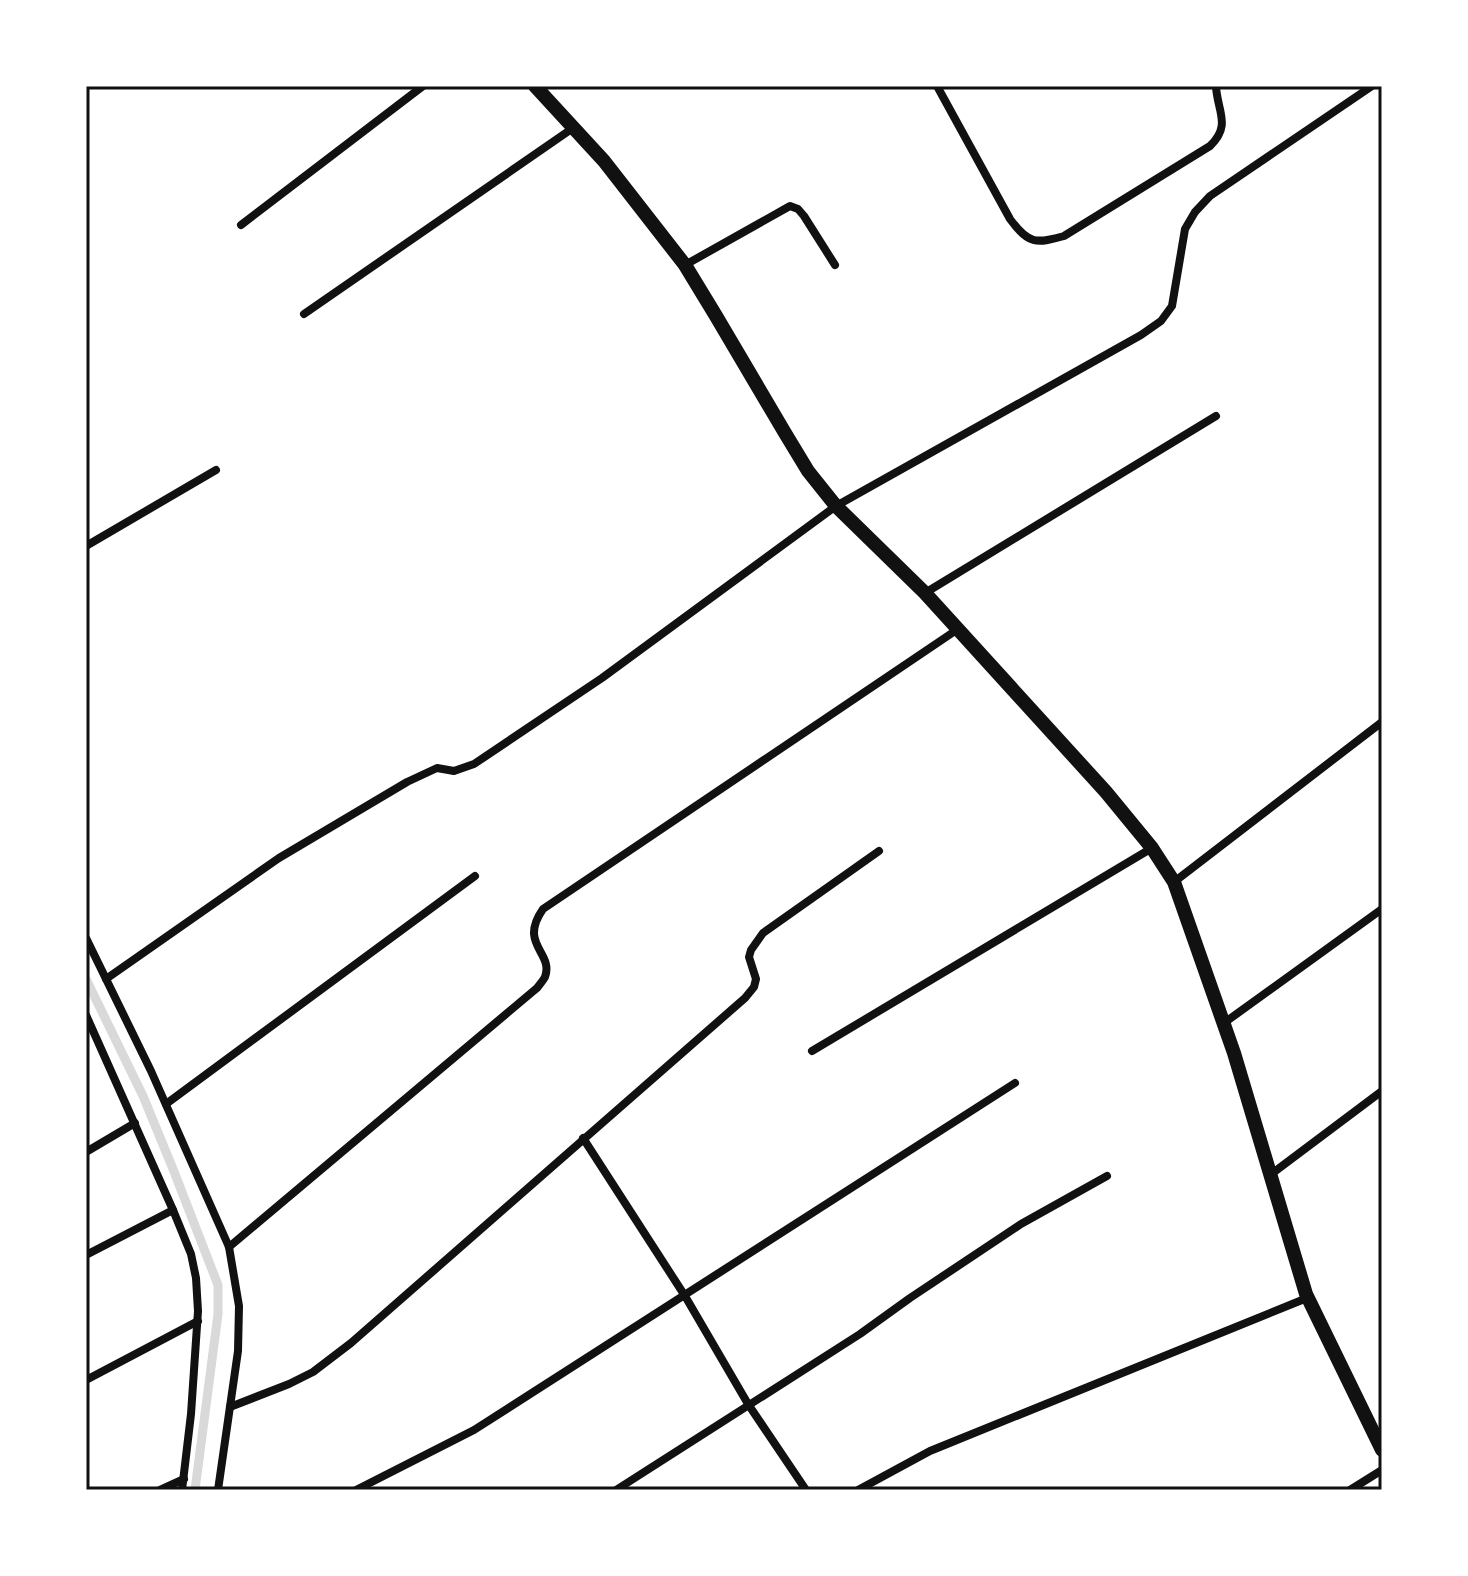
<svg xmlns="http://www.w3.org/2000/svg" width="1468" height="1576" font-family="Quicksand,sans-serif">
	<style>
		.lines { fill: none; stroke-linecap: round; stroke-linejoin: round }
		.stream { stroke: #d9d9d9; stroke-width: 9 }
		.minor { stroke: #111; stroke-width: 8 }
		.tertiary { stroke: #111; stroke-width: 14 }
		.neatline { fill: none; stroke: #111; stroke-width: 3 }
	</style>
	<rect width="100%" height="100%" fill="#fff"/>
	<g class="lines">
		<polyline class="stream" points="86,979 143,1096 173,1169 218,1285 218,1314 195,1490"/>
		<g class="minor">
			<path d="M937,86L1010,219C1028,244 1036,244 1064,236L1210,146C1232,125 1217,111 1216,86"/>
			<polyline points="241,225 423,86"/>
			<polyline points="685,265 790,206 798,209 804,216 835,265"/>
			<polyline points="304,314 573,128"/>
			<polyline points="86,546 216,470"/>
			<polyline points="925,593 1216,416"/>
			<polyline points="1174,882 1382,722"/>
			<polyline points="86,938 151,1071 229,1247 239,1306 238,1351 218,1490"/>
			<polyline points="106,979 279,858 407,782 437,768 454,771 474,764 602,678 836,506 1141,335 1161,321 1172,306 1185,229 1195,212 1210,196 1372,86"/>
			<polyline points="86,1015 173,1210 191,1254 196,1278 198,1311 191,1414 182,1490"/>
			<polyline points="1224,1023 1382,909"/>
			<polyline points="812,1051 1152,848"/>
			<polyline points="166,1104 475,876"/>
			<polyline points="583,1138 685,1296 748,1404 806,1490"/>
			<polyline points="86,1152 135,1123"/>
			<polyline points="1270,1175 1382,1091"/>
			<path d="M229,1247L537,988C540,984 543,981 545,977C554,952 518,945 543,909L958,629"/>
			<polyline points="86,1255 173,1210"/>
			<polyline points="86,1380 198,1321"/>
			<polyline points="230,1407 289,1384 313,1372 351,1343 745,998 754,987 756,979 749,957 751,950 763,933 879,851"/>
			<polyline points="160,1490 184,1479"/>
			<polyline points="356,1490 474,1430 1015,1083"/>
			<polyline points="616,1490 860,1334 910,1298 1021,1224 1107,1176"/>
			<polyline points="858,1490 930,1451 1307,1298"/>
			<polyline points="1350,1490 1382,1470"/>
		</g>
		<polyline class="tertiary" points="535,86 604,161 685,265 716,316 785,433 808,471 836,506 925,593 1106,792 1152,848 1174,882 1234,1053 1306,1294 1382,1450"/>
	</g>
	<rect width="1468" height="1576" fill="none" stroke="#ffffff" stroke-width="176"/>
	<rect x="88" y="88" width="1292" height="1400" class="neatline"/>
</svg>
